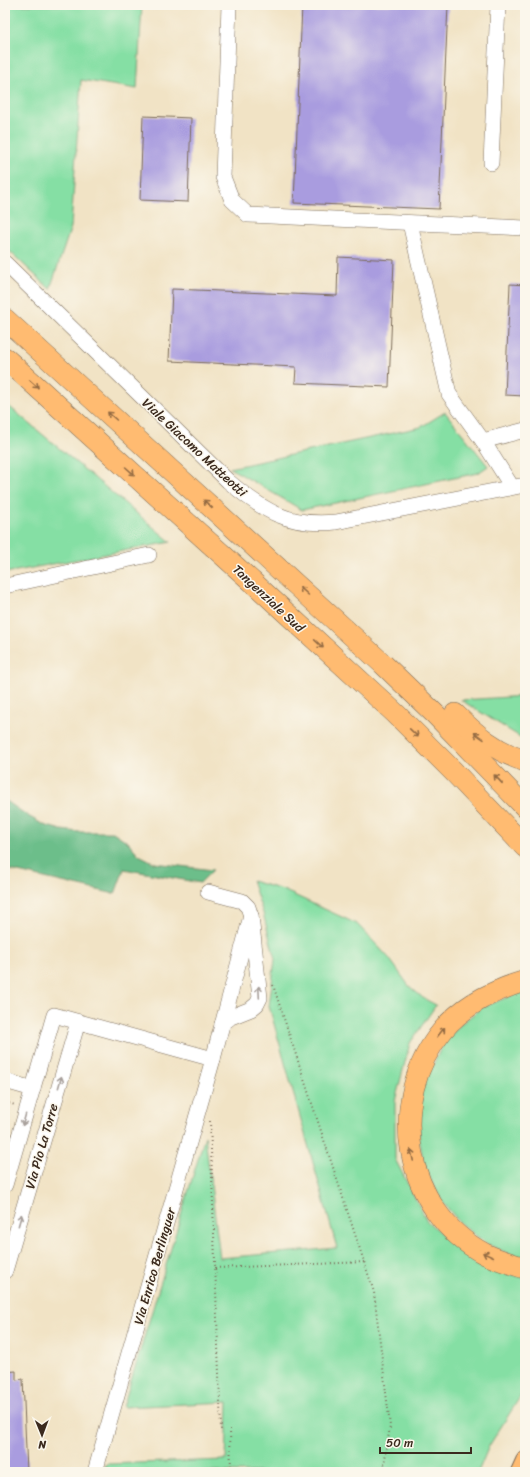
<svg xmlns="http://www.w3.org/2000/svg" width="530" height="1477" font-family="Sriracha,sans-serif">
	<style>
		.green { fill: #85dfa4; stroke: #608461 }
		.forest { fill: #6cbe8a; stroke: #547454 }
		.building { fill: #a99cdf }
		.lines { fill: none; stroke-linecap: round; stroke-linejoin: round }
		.minor-casing { stroke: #7b6b58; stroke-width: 16 }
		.major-casing { stroke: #7b6b58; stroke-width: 20 }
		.highway-casing { stroke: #7b6b58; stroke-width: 22 }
		.path { stroke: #7b6b58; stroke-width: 2; stroke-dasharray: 1 3; stroke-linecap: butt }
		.minor { stroke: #fff; stroke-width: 15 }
		.major { stroke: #ffbb71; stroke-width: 18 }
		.highway { stroke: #ffbb71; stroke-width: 21 }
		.oneway { stroke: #936b43 }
		.oneway2 { stroke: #a79f9a }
		.labels { text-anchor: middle; stroke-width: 3; stroke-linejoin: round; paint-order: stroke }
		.street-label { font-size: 13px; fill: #3b2a1e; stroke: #fbf7ec }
	</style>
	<rect width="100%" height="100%" fill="#fbf7ec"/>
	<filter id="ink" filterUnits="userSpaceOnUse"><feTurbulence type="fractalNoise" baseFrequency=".025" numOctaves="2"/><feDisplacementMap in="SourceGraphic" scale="8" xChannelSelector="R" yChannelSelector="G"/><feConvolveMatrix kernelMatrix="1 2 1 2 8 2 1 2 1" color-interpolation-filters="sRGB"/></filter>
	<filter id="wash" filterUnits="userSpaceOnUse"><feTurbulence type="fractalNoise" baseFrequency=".012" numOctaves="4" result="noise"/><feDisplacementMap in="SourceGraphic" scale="16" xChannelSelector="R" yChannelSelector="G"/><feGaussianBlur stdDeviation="0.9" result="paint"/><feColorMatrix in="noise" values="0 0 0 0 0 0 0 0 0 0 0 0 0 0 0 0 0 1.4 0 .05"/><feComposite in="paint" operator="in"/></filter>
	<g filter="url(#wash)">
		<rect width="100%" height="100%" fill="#f1e3c5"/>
		<g class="green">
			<polygon points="5,5 142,5 137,89 81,80 71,227 50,289 5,247"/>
			<polygon points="5,403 171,542 5,573"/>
			<polygon points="445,412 488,466 478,473 302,510 230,468 421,427"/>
			<polygon points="525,696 525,740 461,700"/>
			<polygon points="252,881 283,890 357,924 389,958 409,986 423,998 436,1005 410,1043 395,1101 395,1159 427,1221 476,1265 525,1278 525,1389 489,1446 478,1472 103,1472 106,1464 226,1460 228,1402 123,1407 205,1136 220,1258 337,1248 269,1006 275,959 263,913"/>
			<polygon points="525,990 525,1258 514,1256 487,1244 462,1225 444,1204 433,1185 424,1165 419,1138 421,1090 443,1044 461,1024 481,1008"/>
		</g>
		<polygon class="forest" points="5,800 28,816 44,825 61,830 79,832 113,832 128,842 139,855 155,863 213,870 200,883 124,869 115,894 5,869"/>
		<g id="blocks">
			<g class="building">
				<polygon points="302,5 448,5 439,209 294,203"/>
				<polygon points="143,116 191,118 188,202 140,200"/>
				<polygon points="338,257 394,260 389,387 295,383 296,367 169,361 172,289 337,296"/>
				<polygon points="510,284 525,285 525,396 505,395"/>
				<polygon points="16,1371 16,1380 23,1379 27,1472 5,1472 5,1372"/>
			</g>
		</g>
	</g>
	<g filter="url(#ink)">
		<use href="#blocks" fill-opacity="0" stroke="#7b6b58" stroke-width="1"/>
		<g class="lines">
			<g class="minor-casing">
				<g id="minor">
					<polyline points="229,5 223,177 232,200 248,215 525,228"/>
					<polyline points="491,163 498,5"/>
					<polyline points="410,223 449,394 483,441"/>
					<path d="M5,263L228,481C263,511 289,527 336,522L525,485"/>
					<polyline points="512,487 483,441 525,430"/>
					<polyline points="5,586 149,555"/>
					<polyline points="208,892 242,901 248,907 251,916 260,998 257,1004 251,1009 231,1017 222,1024"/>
					<polyline points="5,1081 33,1089"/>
					<polyline points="5,1185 54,1015 213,1059"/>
					<polyline points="5,1271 78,1022"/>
					<polyline points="95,1472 213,1059 251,916"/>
				</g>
			</g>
			<g class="major-casing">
				<polyline id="major" points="520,1472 525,1461"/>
			</g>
			<g class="highway-casing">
				<g id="highway">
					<polyline points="5,319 383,664 436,715 525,807"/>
					<polyline points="5,358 257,586 396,714 453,771 525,847"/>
					<path d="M455,714C476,735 497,752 525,761"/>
					<path d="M525,981C495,990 463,1005 443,1030C385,1099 403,1211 485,1254C498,1260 512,1264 525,1268"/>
				</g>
			</g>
			<g class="path">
				<polyline points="273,985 374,1292 390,1426 383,1472"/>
				<polyline points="5,1102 15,1105"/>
				<polyline points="210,1121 221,1430"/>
				<polyline points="215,1268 365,1262"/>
				<polyline points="230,1429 231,1472"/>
			</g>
			<use href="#minor" class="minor"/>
			<use href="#major" class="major"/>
			<use href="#highway" class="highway"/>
		</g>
		<defs><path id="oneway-shaft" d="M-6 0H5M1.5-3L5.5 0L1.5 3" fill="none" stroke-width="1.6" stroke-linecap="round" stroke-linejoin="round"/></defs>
		<g class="oneway">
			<use href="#oneway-shaft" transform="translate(34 384) rotate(42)"/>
			<use href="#oneway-shaft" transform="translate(112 416) rotate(-138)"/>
			<use href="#oneway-shaft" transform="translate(130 471) rotate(42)"/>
			<use href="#oneway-shaft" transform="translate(208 504) rotate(-138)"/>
			<use href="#oneway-shaft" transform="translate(304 591) rotate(-138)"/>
			<use href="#oneway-shaft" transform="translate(319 644) rotate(43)"/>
			<use href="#oneway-shaft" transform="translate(414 733) rotate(44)"/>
			<use href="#oneway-shaft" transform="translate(479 736) rotate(-145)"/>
			<use href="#oneway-shaft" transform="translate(498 779) rotate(-133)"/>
			<use href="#oneway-shaft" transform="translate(441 1032) rotate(-51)"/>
			<use href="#oneway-shaft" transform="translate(412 1155) rotate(-102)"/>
			<use href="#oneway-shaft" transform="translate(488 1255) rotate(-155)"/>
		</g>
		<g class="oneway2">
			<use href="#oneway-shaft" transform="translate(259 992) rotate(-93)"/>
			<use href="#oneway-shaft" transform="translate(60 1082) rotate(-74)"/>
			<use href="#oneway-shaft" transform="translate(24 1120) rotate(106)"/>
			<use href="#oneway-shaft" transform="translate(20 1220) rotate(-74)"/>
		</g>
	</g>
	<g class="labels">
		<g class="street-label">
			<text transform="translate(195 447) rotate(43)" y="5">Viale Giacomo Matteotti</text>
			<text transform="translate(269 598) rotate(43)" y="5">Tangenziale Sud</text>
			<text transform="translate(41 1146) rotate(-74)" y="5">Via Pio La Torre</text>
			<text transform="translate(154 1266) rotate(-74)" y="5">Via Enrico Berlinguer</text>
		</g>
	</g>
	<rect width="530" height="1477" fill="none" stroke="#fbf7ec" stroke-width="20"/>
	<g transform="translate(42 1435) rotate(179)" stroke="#fbf7ec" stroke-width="3" paint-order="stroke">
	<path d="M0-3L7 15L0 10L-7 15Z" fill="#3b2a1e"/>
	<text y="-6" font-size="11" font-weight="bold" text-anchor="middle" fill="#3b2a1e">N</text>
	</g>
	<path d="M380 1447v6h91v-6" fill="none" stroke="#3b2a1e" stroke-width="2"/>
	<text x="386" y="1447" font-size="12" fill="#3b2a1e" stroke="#fbf7ec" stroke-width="3" paint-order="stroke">50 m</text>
</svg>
